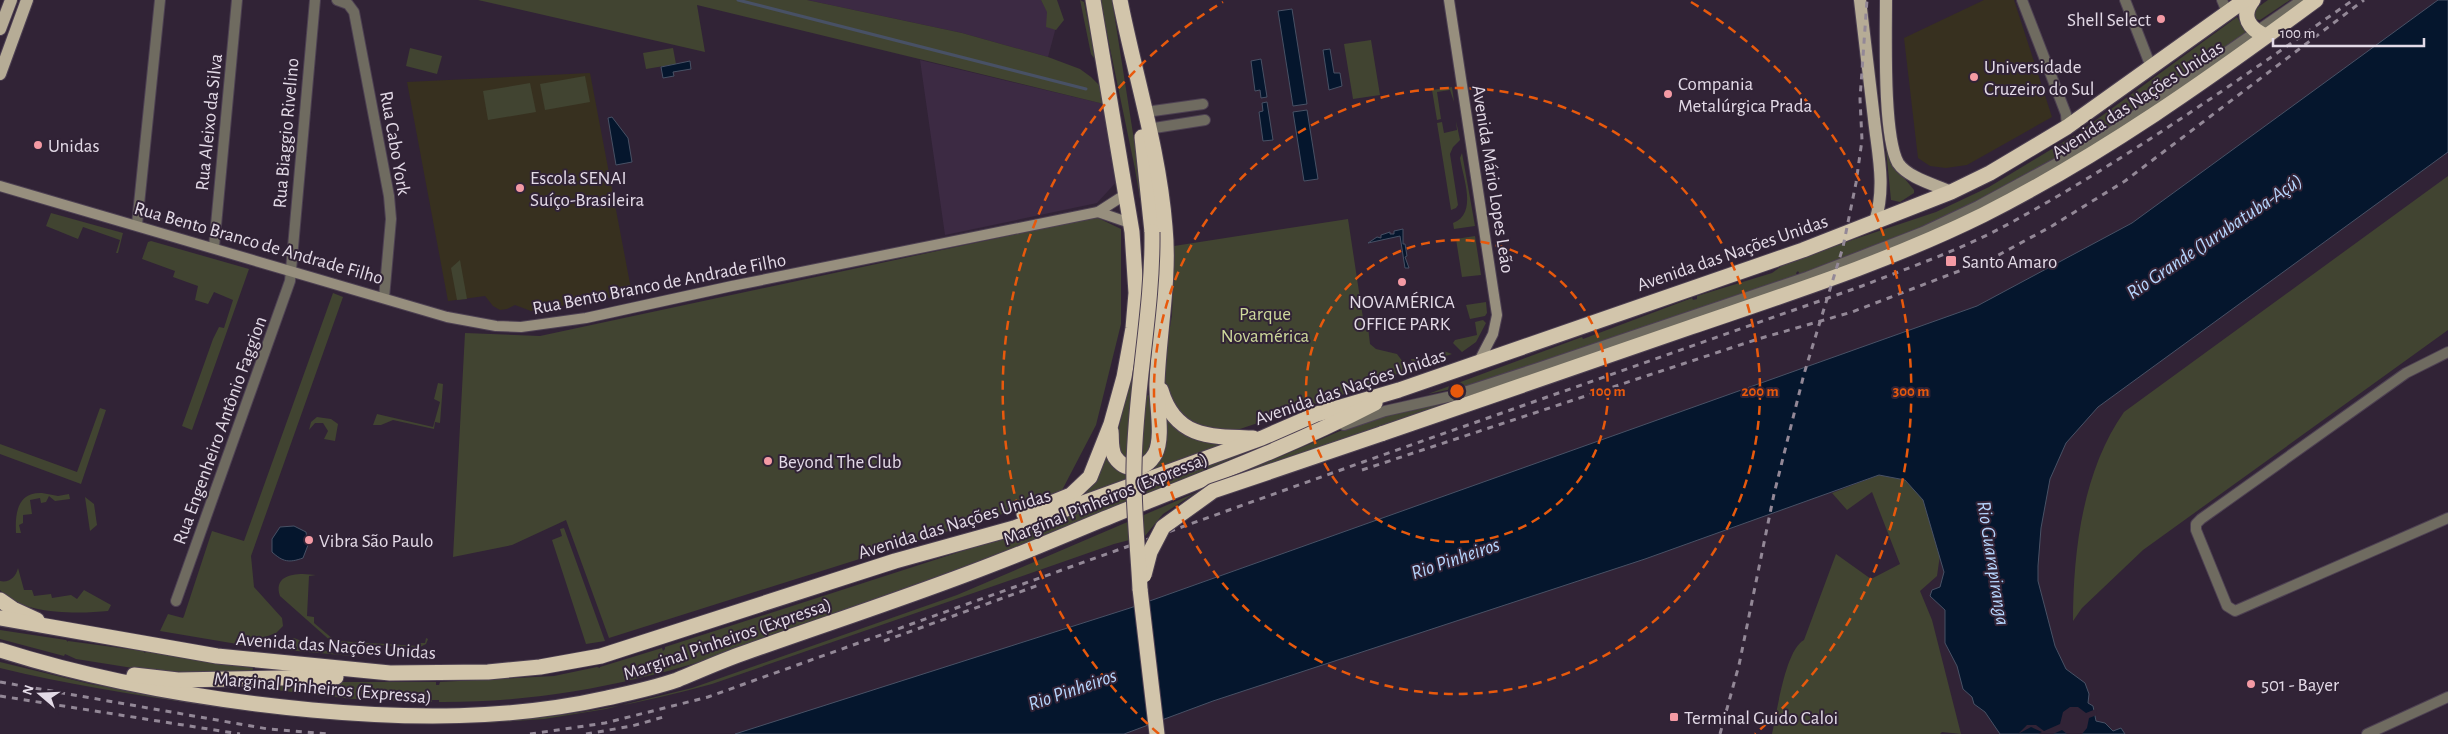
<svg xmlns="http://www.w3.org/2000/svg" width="2448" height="734" font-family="'Alegreya Sans',sans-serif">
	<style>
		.built { fill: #3c2a43 }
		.education { fill: #37301f }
		.green { fill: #414431 }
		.water { fill: #05162d; stroke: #485165 }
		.pier { fill: #312336 }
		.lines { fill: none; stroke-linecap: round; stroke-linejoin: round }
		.stream { stroke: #485165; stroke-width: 3 }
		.street-casing { stroke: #4d4052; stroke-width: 12 }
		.secondary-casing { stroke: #4d4052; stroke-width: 12 }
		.primary-casing { stroke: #4d4052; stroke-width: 14 }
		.highway-casing { stroke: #4d4052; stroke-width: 17 }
		.street { stroke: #6f6b60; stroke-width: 10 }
		.secondary { stroke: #978f7e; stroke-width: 10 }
		.primary { stroke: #b6ac96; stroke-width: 12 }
		.highway { stroke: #d2c5ab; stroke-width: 15 }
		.rail { stroke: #938897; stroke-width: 3; stroke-dasharray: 6 6; stroke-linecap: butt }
		.highway-bridge-casing { stroke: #4d4052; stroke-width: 17; stroke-linecap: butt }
		.highway-bridge { stroke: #d2c5ab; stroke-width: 15 }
		.ring { fill: none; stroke: #e8590c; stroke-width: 2.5; stroke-dasharray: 9 6 }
		.poi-dot { fill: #f49aa4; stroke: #312336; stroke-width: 2 }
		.labels { text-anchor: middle; stroke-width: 4; stroke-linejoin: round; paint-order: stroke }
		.poi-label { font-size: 19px; fill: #e3dae7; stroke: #312336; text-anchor: start }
		.street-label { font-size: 19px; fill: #e3dae7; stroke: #312336 }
		.park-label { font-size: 19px; fill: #ced99b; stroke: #312336 }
		.water-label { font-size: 20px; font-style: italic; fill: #b7d6fe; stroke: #312336 }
		.centre { fill: #e8590c; stroke: #312336; stroke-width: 2.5 }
		.ring-label { font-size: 15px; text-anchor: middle; font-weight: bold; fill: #e8590c; stroke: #312336; stroke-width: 4; stroke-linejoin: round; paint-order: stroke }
	</style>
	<rect width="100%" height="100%" fill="#312336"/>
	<g class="built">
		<polygon points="807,0 1041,0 1056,27 1048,57 962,33"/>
		<polygon points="920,60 1104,104 1119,179 1097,203 945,235"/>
	</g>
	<g class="education">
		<polygon points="1984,0 2014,0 2052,117 1967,165 1946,168 1930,166 1918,158 1904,38"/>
		<polygon points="590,73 632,294 531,311 515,305 507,309 500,310 493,306 485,296 448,301 407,82"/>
	</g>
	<g class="green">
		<polygon points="478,0 807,0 962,33 1048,57 1080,69 1091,77 1100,86 1104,104 697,5 705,52"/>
		<polygon points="1041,0 1057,0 1064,20 1056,30 1046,27 1047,12"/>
		<polygon points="1080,0 1084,2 1096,61 1091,54"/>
		<path d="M1100,0H1112L1148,229V300L1135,399L1149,395L1153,374L1156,446L1151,456L1143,461C1126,462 1117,455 1116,439L1141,337L1146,274L1145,229L1135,169Z"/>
		<polygon points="2268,0 2290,0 2260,20 2254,19 2254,10"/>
		<polygon points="2237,17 2247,33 2138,112 1978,206 1802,278 1798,271 1796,273 1799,279 1495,380 1428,394 1582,337 1583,339 1692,298 1693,300 1697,299 1697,296 1772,273 1789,261 1936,212 1989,187 2075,135 2077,137 2082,133 2081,131"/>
		<polygon points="1371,40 1380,95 1353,99 1344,44"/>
		<polygon points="410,48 442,56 437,74 406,66"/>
		<polygon points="673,48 676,64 646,69 643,53"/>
		<polygon points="585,76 590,102 545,110 540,84"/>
		<polygon points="530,83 536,112 488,120 483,91"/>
		<polygon points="1452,87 1454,102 1450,90 1437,92 1441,119 1437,120 1432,90"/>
		<polygon points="1456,121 1460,140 1453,147 1450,154 1458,205 1456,208 1451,210 1437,123 1442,122 1444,133 1457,130"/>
		<polygon points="1886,149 1900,173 1914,190 1914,193 1900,202 1891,200"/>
		<path d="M1462,153L1475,226L1454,229L1453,223C1478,214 1463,178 1460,158Z"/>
		<path d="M2448,176V330L2143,550L2082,608L2073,621C2073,551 2083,470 2124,412Z"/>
		<polygon points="51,213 123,233 118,253 116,253 120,240 83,227 78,239 46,226"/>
		<polygon points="1096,217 1121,229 1121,324 1096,425 1059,496 609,638 566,520 512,545 453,557 465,333 540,336"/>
		<polygon points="1348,219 1363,318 1367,318 1370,344 1376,349 1397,354 1403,362 1402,372 1371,385 1234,431 1203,428 1180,415 1164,383 1163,370 1172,315 1174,246"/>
		<polygon points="1475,236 1481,275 1462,277 1456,239"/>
		<polygon points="151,241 249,269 192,430 182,426 213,339 219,327 224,328 233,300 214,292 208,304 195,300 198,286 173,277 175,271 142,259 148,242"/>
		<polygon points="460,260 467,299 457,300 451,268"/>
		<polygon points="333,293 343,297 251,556 254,587 282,618 283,626 276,633 243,645 160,631 168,614 183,618 184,616 212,531 244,541"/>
		<polygon points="1486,302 1487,313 1485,316 1470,319 1466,305"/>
		<polygon points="1483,320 1486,323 1476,342 1462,352 1453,343 1455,340 1477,335 1475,322"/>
		<polygon points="1444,351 1452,354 1413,367 1411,359 1427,359 1443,355"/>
		<polygon points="438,383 443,384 440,423 435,422 434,429 393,420 381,425 373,425 377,414 433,427 440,402 434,399"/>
		<path d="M1468,397L1192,495L1163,514L1145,536L1114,544L712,684C532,734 381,732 197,704C131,694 65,684 0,668V662L90,684L195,702L388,722L486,723L544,719L606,709L692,688L957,595L1368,419Z"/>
		<polygon points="100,408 106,410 81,484 0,454 0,444 77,472"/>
		<polygon points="1164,415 1220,446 1084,495 1096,481 1106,457 1156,464 1165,451"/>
		<polygon points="317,417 331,419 338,424 335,441 324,439 328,431 323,423 315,423 309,430 311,422"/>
		<path d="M1285,436L1100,515L903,591L902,589L899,593C741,651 608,703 439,702V700H432V702L353,699L232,685L328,682H436V685H439L440,682L554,676L597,667L600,668V667L662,648L663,651L665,649V647L1049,523Z"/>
		<path d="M1879,475L1905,480L1923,499L1940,555L1937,576L1920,591L1932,620L1961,734L1942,732L1940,734H1772C1777,713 1785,650 1804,640L1836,554L1871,579L1900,564L1872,492L1847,510L1832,493Z"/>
		<path d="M42,493L58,496L69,494L70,499L55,501L49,496L46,502L41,503L40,498L30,500L32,514L23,515V523L19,525L21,533H16C15,514 17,492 42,493Z"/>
		<polygon points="85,497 94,504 97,525 90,531"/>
		<polygon points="564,528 605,641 586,644 552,540 562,536 560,529"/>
		<path d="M18,568L24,590H32L34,596L51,594L52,598L71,595L77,599L84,590L111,605L108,611C78,614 21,615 0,590V581C9,583 16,577 18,568Z"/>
		<path d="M303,574L316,575L309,576L307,616L314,617V623L334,640L338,641L418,646V643H425L426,638L428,639L426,644L420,647L333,643L280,596C274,578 289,574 303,574Z"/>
		<polygon points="0,630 66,640 68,642 68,641 143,651 145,653 146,651 253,668 252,673 212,674 139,669 76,659 65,654 64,656 0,639"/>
		<polygon points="294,638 334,654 385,659 264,648"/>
	</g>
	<g class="water">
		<polygon points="2438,0 2448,0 2448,152 2098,407 2066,443 2050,479 2041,528 2038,566 2038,581 2055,646 2066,669 2085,683 2089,694 2088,703 2093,706 2096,721 2105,723 2113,731 2121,728 2125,734 2000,734 1985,712 1974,704 1972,697 1963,689 1957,666 1945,643 1945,610 1930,596 1932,590 1940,587 1944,572 1923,500 1905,480 1879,475 1645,559 1213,701 1124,734 735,734 1130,608 1977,306 2132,223"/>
		<polygon points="1292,9 1307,104 1293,106 1278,11"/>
		<polygon points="1330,49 1334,73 1340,73 1342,86 1329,90 1323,50"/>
		<polygon points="1261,59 1267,97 1261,98 1260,90 1255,91 1251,61"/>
		<polygon points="690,61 691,69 673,72 674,76 663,78 661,67"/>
		<polygon points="1267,102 1273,140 1263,141 1259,112 1263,111 1262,103"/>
		<polygon points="1307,110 1318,179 1304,181 1293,112"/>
		<polygon points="612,117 628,138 632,162 616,165 608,118"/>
		<polygon points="1403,229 1403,244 1405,244 1407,256 1405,257 1409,268 1405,268 1400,236 1368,243 1377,237 1381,238 1381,235 1390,232 1390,234 1394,234 1394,231"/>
		<path d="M294,526L306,532L308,545L303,558C289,563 283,562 272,552V539L280,527Z"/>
	</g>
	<polygon class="pier" points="2070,707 2078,707 2086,713 2096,709 2097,715 2089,718 2087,728 2082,734 2067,734 2062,730 2053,734 2038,734 2042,732 2031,727 2018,734 2027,725 2036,725 2044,731 2060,724 2063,712"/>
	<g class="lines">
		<polyline class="stream" points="738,0 1086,89"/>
		<g class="street-casing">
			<g id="street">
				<polyline points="337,0 348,4 354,12 389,196 391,219 384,298"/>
				<polyline points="2022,0 2066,114 2067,127"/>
				<polyline points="2125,0 2151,67"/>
				<polyline points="2222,0 2227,12"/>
				<polyline points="1146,112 1203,104"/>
				<polyline points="1148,129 1205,120"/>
				<polyline points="137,224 160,0"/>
				<polyline points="214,247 237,0"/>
				<polyline points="2448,352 2406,373 2201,519 2196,524 2196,530 2227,606 2235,611 2448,518"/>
				<polyline points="1344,425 1385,411 1452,396 1538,368 1807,277 1923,232 1978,206 2101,139 2302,0"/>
				<polyline points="176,601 290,281 315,0"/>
				<polyline points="2367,734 2448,697"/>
			</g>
		</g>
		<g class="secondary-casing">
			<g id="secondary">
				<polyline points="1449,0 1497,315 1493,334 1479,361"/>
				<polyline points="0,186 447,317 496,326 521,327 586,318 732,286 1098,212 1126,194"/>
				<polyline points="1098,212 1130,223"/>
			</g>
		</g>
		<g class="primary-casing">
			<g id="primary">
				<path d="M1860,0C1865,40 1869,79 1874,119C1878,155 1886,186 1875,222"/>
				<path d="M1886,0C1886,35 1883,136 1898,163C1908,178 1936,185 1951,192"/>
				<polyline points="0,29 11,0"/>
				<polyline points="0,74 27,0"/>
			</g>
		</g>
		<g class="highway-casing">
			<g id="highway">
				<path d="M2253,0C2240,16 2249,29 2266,36"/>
				<polyline points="1142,137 1152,232"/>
				<path d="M1161,390C1175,438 1210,437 1253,438"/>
				<path d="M1111,431C1112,439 1110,449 1115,457C1126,473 1146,470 1155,454C1164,438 1156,402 1157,383C1159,331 1170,279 1165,227C1159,150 1135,76 1120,0"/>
				<path d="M1381,434C1484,398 1587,362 1691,327C1790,293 1890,261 1983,215C2102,155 2209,79 2316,0"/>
				<polyline points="1024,514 1071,495 1090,477 1111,424 1124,377 1133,328 1136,293 1132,232 1093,0"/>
				<polyline points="1140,589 1157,734"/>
				<polyline points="0,600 13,609 37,620"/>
				<polyline points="0,618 217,656 390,673 488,672 540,667 601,656 895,561 1014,528 1262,438 1317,414 1399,390 1803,250 1951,192 1990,173 2067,127 2245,0"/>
				<path d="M0,650C101,682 206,700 312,710C410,719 509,720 607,698C630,693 654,688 677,680C699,671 721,661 744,653C828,623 912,596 996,563C1036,548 1076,530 1116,514C1204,479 1292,446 1375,403"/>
				<polyline points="134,675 178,680 336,677"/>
			</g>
		</g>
		<use href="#street" class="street"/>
		<use href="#secondary" class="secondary"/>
		<use href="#primary" class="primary"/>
		<use href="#highway" class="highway"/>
		<g class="rail">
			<polyline points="1362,470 1758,339 1852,312 1993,258 2052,226 2125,181 2364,0"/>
			<polyline points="884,641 1039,585"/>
			<polyline points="0,682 268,729 329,734"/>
			<polyline points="0,696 240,734"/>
			<path d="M530,734L605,723L708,697L1363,462L1862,286C1908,268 1957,251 2001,228C2124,162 2238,80 2353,0"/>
			<polyline points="586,734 632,726 667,716"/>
			<polyline points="1720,734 1739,665 1774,494 1804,374 1843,247 1856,183 1862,140 1860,99 1867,0"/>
		</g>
		<g class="highway-bridge-casing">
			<g id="highway-bridge">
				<polyline points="1144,575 1150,552 1163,527 1213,491 1381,434"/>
				<path d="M1140,589C1138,548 1133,507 1134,467C1135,388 1153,311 1152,232"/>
			</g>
		</g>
		<use href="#highway-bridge" class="highway-bridge"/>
	</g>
	<g class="ring">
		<circle cx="1457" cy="391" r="151"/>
		<circle cx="1457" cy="391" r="303"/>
		<path d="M1159 734A454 454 0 0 1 1223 2M1691 2A454 454 0 0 1 1755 734"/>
	</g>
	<g class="poi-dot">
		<circle cx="2161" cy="19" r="5"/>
		<circle cx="1974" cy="77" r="5"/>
		<circle cx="1668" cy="94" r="5"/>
		<circle cx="38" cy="145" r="5"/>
		<circle cx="520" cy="188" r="5"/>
		<rect x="1945" y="255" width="12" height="12" rx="2.5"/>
		<circle cx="1402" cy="282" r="5"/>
		<circle cx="768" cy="461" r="5"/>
		<circle cx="309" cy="540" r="5"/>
		<circle cx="2251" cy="684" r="5"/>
		<rect x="1669" y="712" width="10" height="10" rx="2.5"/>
	</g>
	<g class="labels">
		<g class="poi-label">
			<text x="2151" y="26" text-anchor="end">Shell Select</text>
			<text x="1984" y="73">Universidade<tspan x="1984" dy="22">Cruzeiro do Sul</tspan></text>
			<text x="1678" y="90">Compania<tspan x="1678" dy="22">Metalúrgica Prada</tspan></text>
			<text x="48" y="152">Unidas</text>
			<text x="530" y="184">Escola SENAI<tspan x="530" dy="22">Suíço-Brasileira</tspan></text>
			<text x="1962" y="268">Santo Amaro</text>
			<text x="1402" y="308" text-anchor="middle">NOVAMÉRICA<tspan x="1402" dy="22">OFFICE PARK</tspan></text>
			<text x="778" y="468">Beyond The Club</text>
			<text x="319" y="547">Vibra São Paulo</text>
			<text x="2261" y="691">501 - Bayer</text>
			<text x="1684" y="724">Terminal Guido Caloi</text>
		</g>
		<g class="street-label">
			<text transform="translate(2137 99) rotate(-33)" y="7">Avenida das Nações Unidas</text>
			<text transform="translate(208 122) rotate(-84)" y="7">Rua Aleixo da Silva</text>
			<text transform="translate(285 133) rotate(-85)" y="7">Rua Biaggio Rivelino</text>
			<text transform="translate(396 143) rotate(80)" y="7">Rua Cabo York</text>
			<text transform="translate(1494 179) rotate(81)" y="7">Avenida Mário Lopes Leão</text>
			<text transform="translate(259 242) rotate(16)" y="7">Rua Bento Branco de Andrade Filho</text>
			<text transform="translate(1732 252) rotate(-19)" y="7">Avenida das Nações Unidas</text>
			<text transform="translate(659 283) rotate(-11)" y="7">Rua Bento Branco de Andrade Filho</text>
			<text transform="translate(1350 386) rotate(-19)" y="7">Avenida das Nações Unidas</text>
			<text transform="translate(219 430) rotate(-70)" y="7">Rua Engenheiro Antônio Faggion</text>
			<text transform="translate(1105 498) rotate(-22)" y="7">Marginal Pinheiros (Expressa)</text>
			<text transform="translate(954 523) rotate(-17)" y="7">Avenida das Nações Unidas</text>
			<text transform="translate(727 638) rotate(-19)" y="7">Marginal Pinheiros (Expressa)</text>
			<text transform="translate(336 645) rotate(4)" y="7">Avenida das Nações Unidas</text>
			<text transform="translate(323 687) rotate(5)" y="7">Marginal Pinheiros (Expressa)</text>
		</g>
		<g class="park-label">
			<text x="1265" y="320">Parque<tspan x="1265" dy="22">Novamérica</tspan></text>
		</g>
		<g class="water-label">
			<text transform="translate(2214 236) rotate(-34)" y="7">Rio Grande (Jurubatuba-Açú)</text>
			<text transform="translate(1455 558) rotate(-19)" y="7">Rio Pinheiros</text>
			<text transform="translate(1994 563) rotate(81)" y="7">Rio Guarapiranga</text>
			<text transform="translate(1072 689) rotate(-19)" y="7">Rio Pinheiros</text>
		</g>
	</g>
	<circle cx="1457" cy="391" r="8" class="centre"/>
	<g class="ring-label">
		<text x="1608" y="396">100 m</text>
		<text x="1760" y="396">200 m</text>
		<text x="1911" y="396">300 m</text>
	</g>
	<g transform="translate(40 694) rotate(289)" stroke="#312336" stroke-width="4" paint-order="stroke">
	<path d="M0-4L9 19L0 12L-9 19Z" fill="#e3dae7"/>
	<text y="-8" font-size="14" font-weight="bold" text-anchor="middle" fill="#e3dae7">N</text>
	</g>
	<path d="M2273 38v8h151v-8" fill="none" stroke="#e3dae7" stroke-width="2.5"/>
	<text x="2280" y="38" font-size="15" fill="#e3dae7" stroke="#312336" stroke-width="4" paint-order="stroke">100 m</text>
</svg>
